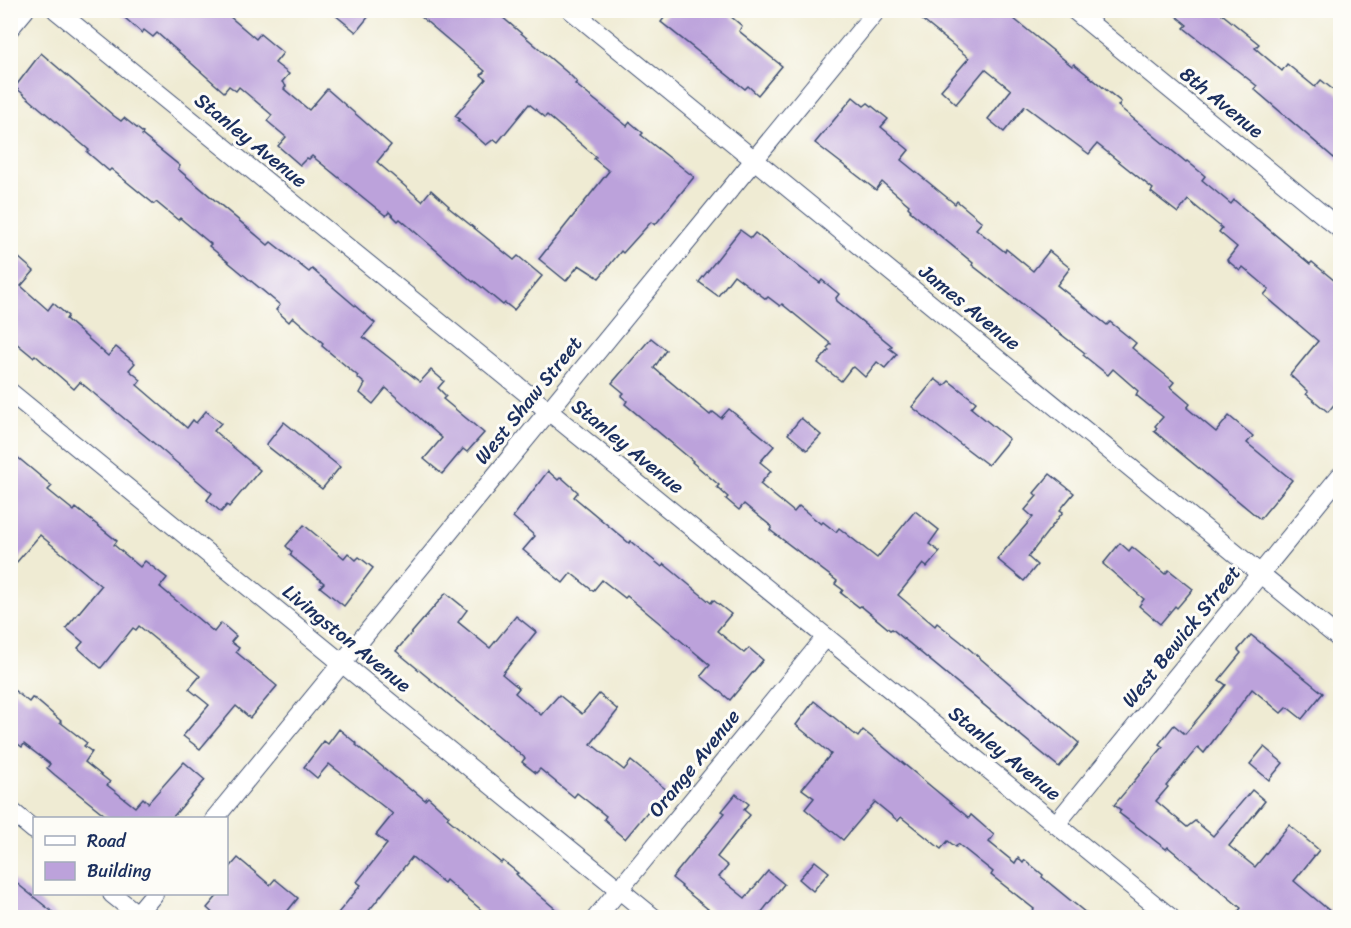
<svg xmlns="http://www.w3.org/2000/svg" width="1351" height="928" font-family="Sriracha,sans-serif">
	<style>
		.building { fill: #bca2db }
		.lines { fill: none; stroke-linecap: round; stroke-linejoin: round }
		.street-casing { stroke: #3b4b70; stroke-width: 20 }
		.street { stroke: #fff; stroke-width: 18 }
		.labels { text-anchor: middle; stroke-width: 6; stroke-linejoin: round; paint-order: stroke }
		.street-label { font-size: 20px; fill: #1b2f5e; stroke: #fdfcf7 }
	</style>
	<rect width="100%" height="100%" fill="#fdfcf7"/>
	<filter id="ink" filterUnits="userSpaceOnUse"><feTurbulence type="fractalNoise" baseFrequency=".0167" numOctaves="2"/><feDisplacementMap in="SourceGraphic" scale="12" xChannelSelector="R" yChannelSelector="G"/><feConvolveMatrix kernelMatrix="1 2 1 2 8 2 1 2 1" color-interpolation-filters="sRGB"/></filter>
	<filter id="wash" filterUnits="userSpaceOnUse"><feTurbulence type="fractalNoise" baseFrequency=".008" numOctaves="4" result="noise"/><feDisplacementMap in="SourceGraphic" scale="24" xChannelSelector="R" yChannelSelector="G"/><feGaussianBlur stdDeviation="1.35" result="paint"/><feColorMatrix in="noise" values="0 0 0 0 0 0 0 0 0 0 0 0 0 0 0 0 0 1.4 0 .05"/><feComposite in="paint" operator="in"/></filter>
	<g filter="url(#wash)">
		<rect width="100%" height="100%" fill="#efebd3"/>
		<g id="blocks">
			<g class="building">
				<polygon points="116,10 222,10 256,39 260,34 283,53 275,63 289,74 282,82 286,86 284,89 309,110 327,89 391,145 377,162 422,201 431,190 449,206 448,207 514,260 518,256 542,276 514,310 505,303 503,305 474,281 473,282 400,219 398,221 389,212 386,216 312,156 309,159 307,158 300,165 278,146 286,137 267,121 272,115 239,87 236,91 229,86 224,92 157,33 153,37 144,30 142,33"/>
				<polygon points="329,10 374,10 356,32"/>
				<polygon points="413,10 494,10 570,75 577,82 575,84 627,126 630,122 643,133 641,135 694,177 655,225 651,222 623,253 621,251 599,278 579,265 566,281 539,259 609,171 594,159 596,157 547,115 545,117 529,104 498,142 494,139 486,145 458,121 460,119 455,116 486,79 481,75 485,71"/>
				<polygon points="670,10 723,10 742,26 739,31 782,66 758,95 748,86 745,89 661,22"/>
				<polygon points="910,10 1003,10 1072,66 1074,64 1121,102 1118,106 1186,162 1187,161 1205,176 1202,180 1231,204 1234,200 1310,264 1312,262 1341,286 1341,396 1328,412 1306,394 1308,392 1290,375 1318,341 1264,295 1269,289 1243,267 1240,271 1227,260 1237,247 1219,232 1222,228 1188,200 1178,213 1151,192 1153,189 1097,144 1089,154 1025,106 1004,132 988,119 1011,90 985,69 956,104 941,90 969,58"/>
				<polygon points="1169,10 1217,10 1259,44 1255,48 1282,71 1287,64 1315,87 1321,80 1341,96 1341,164 1254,89 1257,86 1184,28 1187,25"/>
				<polygon points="41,53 114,116 121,121 124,118 143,133 142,135 180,166 178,169 268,245 271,242 309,272 312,269 375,323 363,337 420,382 431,370 444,381 438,388 446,396 443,399 484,433 467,452 463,449 442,474 424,459 442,438 386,388 373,404 360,393 365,384 357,377 358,376 322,346 323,343 293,317 289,322 276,310 280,305 209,246 211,244 180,218 178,220 156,202 154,204 111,169 109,171 87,152 89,150 15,87"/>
				<polygon points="853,97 864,106 868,103 888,119 881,127 909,150 901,160 955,204 957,201 982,222 976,229 1005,252 1006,249 1033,271 1049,251 1070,268 1057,285 1107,325 1110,322 1136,343 1132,348 1174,382 1170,387 1190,404 1187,408 1216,432 1229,416 1253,436 1247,443 1292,480 1260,519 1154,431 1157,428 1155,426 1163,417 1136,395 1138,391 1113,369 1108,375 1083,355 1085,353 972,265 973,263 910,211 911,210 908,207 909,205 882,182 876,190 815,143"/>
				<polygon points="740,230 751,238 755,233 820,283 822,280 839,294 836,298 837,301 892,346 889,348 897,354 885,368 877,362 865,377 854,367 851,368 841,381 818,363 829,350 827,348 831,344 782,304 780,306 768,297 766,299 734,275 718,296 699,282"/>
				<polygon points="18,257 34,271 21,286 48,310 53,303 68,316 66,319 108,356 116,347 135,363 129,370 141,380 137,385 187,428 193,420 196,423 206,411 221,423 214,431 260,470 229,507 227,505 221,512 207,500 212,493 149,439 80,382 74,389 35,355 33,357 10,338 10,267"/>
				<polygon points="651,338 666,350 654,368 710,415 713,412 721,418 729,409 774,446 760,462 771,471 760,484 794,512 799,506 821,524 823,522 836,532 839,528 877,558 915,511 939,530 929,544 940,552 927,567 923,564 898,595 935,626 937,623 960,641 1079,743 1059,767 892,629 890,630 861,606 859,607 841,593 843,590 835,584 837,581 770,530 772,527 744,504 739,510 726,499 728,497 717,487 719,485 692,462 693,461 625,404 627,401 621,396 624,393 612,383"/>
				<polygon points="935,379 944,386 949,381 976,402 971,408 1009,439 988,465 912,407"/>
				<polygon points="801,418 821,435 807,450 788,434"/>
				<polygon points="284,422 340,467 322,489 266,445"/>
				<polygon points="10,451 52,486 48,490 74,511 76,508 117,541 114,545 140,567 145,561 167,578 160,587 214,632 221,623 236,636 231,642 239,648 236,652 277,686 250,718 236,706 200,749 183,736 209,705 189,689 200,676 139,626 136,630 133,628 101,668 78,648 83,642 66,628 101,586 40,535 10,570"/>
				<polygon points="548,471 558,480 561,477 578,492 574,497 629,543 630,541 662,567 664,564 711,603 713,600 731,614 717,631 744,653 749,648 763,660 730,700 701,676 710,665 627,596 625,598 602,580 593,591 571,573 563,583 523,550 535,536 513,517"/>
				<polygon points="1050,474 1074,493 1060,510 1063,512 1028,557 1037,565 1024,581 997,559 1033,517 1025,510 1037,496 1034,493"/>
				<polygon points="304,525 344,558 348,553 356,560 359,557 373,568 344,606 320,587 324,583 290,555 292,552 286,546"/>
				<polygon points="1120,543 1129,551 1132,547 1165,574 1169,570 1193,589 1177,608 1175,606 1160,624 1139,606 1144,599 1103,564"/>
				<polygon points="446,593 467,610 458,622 490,648 516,616 536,632 502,674 519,688 515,693 541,715 559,695 582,714 599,694 618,710 591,744 624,770 631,761 668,791 655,807 653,805 625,839 611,827 612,826 604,819 606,816 577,793 574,797 540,769 536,773 522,762 525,758 512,747 396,651"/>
				<polygon points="1251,635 1323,693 1302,719 1287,707 1281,713 1252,689 1204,753 1198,747 1166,786 1168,787 1156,801 1187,827 1195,821 1213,836 1252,790 1265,801 1229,846 1255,867 1289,825 1319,850 1294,881 1338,918 1233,918 1241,908 1168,847 1166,849 1119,813 1121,810 1114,805 1163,747 1159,744 1174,725 1185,734 1226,685 1219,680 1241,653 1238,650"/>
				<polygon points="10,687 29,702 32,698 35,699 61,721 60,722 87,743 84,746 92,752 85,762 110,782 107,785 135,807 143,798 148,803 184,762 205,780 171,819 110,819 55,775 47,768 50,764 24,744 22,747 10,738"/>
				<polygon points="814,701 858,737 863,730 969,818 971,815 994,835 989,842 1015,863 1018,858 1023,863 1025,860 1043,875 1042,877 1092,918 1028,918 1034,909 991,875 993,872 958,844 956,847 948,841 941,849 901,817 898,821 875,802 843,840 805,809 814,798 802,789 831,754 796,725"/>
				<polygon points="339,729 357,744 356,745 412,791 413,790 425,800 428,797 449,816 447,818 501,863 503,861 518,873 516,874 525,883 566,918 491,918 446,880 444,883 412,857 363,918 334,918 361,885 357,882 387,844 376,835 393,814 329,764 317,778 304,767 324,741 328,744"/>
				<polygon points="1264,747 1283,763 1269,780 1250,764"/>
				<polygon points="736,794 749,804 744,810 750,815 717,857 728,866 719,877 745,898 768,871 784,884 757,918 719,918 681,887 682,886 672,878 725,813 722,811"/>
				<polygon points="238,858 270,885 275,879 298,898 282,918 218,918 207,908 219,894 226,894 226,872"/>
				<polygon points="815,861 829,872 813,891 799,879"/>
				<polygon points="10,878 60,918 10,918"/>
			</g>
		</g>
	</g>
	<g filter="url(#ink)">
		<use href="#blocks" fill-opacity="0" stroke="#3b4b70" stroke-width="1.5"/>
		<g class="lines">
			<g class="street-casing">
				<g id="street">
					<polyline points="56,10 1171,918"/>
					<polyline points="571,10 1340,639"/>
					<polyline points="1074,10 1340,229"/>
					<polyline points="10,28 25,10"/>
					<polyline points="10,392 654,918"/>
					<polyline points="10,810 34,830"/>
					<polyline points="215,818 877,10"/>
					<polyline points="1056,824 1340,476"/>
					<polyline points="112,894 142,918"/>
					<polyline points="134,918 154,894"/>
					<polyline points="596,918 826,637"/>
				</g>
			</g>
			<use href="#street" class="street"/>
		</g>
	</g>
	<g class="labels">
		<g class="street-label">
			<text transform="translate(1222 102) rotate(39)" y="7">8th Avenue</text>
			<text transform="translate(251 140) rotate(39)" y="7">Stanley Avenue</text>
			<text transform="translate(970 307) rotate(39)" y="7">James Avenue</text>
			<text transform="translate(528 400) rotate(-51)" y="7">West Shaw Street</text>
			<text transform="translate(628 446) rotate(39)" y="7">Stanley Avenue</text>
			<text transform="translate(1181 636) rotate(-51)" y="7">West Bewick Street</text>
			<text transform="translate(347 638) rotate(39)" y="7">Livingston Avenue</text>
			<text transform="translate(1005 753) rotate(39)" y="7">Stanley Avenue</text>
			<text transform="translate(694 763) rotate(-51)" y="7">Orange Avenue</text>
		</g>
	</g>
	<rect width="1351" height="928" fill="none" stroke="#fdfcf7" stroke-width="36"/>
	<rect x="33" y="817" width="195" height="78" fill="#fdfcf7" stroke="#a3aaba" stroke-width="1.5"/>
	<rect x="45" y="836" width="30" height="9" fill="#ffffff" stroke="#a3aaba" stroke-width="1.5"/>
	<text x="87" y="847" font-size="18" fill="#1b2f5e">Road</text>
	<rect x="45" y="862" width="30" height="18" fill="#bca2db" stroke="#a3aaba" stroke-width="1.5"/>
	<text x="87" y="877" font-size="18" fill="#1b2f5e">Building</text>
</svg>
